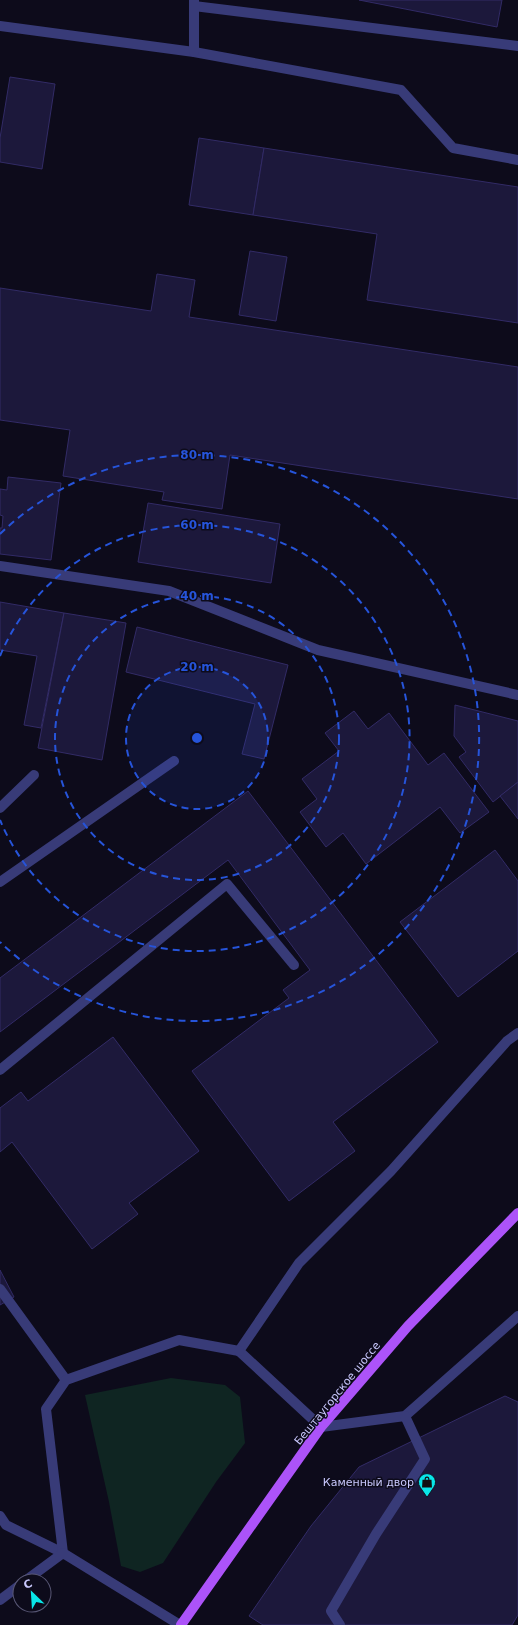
<svg xmlns="http://www.w3.org/2000/svg" width="518" height="1625" viewBox="0 0 518 1625" font-family="'DejaVu Sans',sans-serif">
	<style>
		.green { fill: #0f2522 }
		.building { fill: #1c183b; stroke: #322b66 }
		.lines { fill: none; stroke-linecap: round; stroke-linejoin: round }
		.minor { stroke: #383b78; stroke-width: 10 }
		.major { stroke: #ac53f9; stroke-width: 10 }
		.ring { fill: none; stroke: #2654da; stroke-width: 2; stroke-dasharray: 7 5 }
		.labels { text-anchor: middle; stroke-width: 3; stroke-linejoin: round; paint-order: stroke }
		.street-label { font-size: 11px; fill: #c9c8fd; stroke: #0d0b1b }
		.poi-label { font-size: 11px; fill: #c9c8fd; stroke: #0d0b1b; text-anchor: end }
		.centre { fill: #2654da; stroke: #0d0b1b; stroke-width: 2 }
		.ring-label { font-size: 12px; text-anchor: middle; font-weight: bold; fill: #2654da; stroke: #0d0b1b; stroke-width: 3; stroke-linejoin: round; paint-order: stroke }
	</style>
	<rect width="100%" height="100%" fill="#0d0b1b"/>
	<!-- green -->
	<polygon class="green" points="171,1378 225,1385 240,1397 245,1443 216,1482 163,1563 140,1572 121,1566 109,1502 85,1395"/>
	<!-- building -->
	<g class="building">
		<polygon points="359,0 502,0 497,27"/>
		<polygon points="10,77 55,84 42,169 0,162 0,138"/>
		<polygon points="199,138 264,148 253,215 189,205"/>
		<polygon points="264,148 518,187 518,323 367,300 377,234 253,215"/>
		<polygon points="250,251 287,257 276,321 239,315"/>
		<polygon points="157,274 195,280 189,317 518,367 518,499 230,455 222,509 162,500 164,492 63,476 70,430 0,420 0,288 151,311"/>
		<polygon points="8,477 61,483 51,560 0,554 0,528 2,528 3,516 0,515 0,489 7,490"/>
		<polygon points="148,503 280,524 271,583 138,562"/>
		<polygon points="0,602 64,613 41,728 24,725 37,656 0,650"/>
		<polygon points="64,613 126,623 102,760 38,748"/>
		<polygon points="137,627 288,665 264,759 242,754 255,704 126,672"/>
		<polygon points="455,705 518,721 518,782 493,802 459,757 466,752 454,736"/>
		<polygon points="354,711 368,729 389,713 428,765 444,753 489,812 460,833 440,807 366,864 343,833 326,847 300,812 317,799 302,779 339,751 325,733"/>
		<polygon points="518,782 518,819 500,796"/>
		<polygon points="248,791 438,1042 333,1122 355,1151 289,1201 192,1071 289,998 283,990 310,970 228,860 0,1032 0,978"/>
		<polygon points="495,850 518,881 518,951 458,997 400,922"/>
		<polygon points="113,1037 199,1151 129,1203 138,1214 92,1249 12,1142 0,1152 0,1108 21,1092 28,1101"/>
		<polygon points="0,1270 14,1297 0,1305"/>
		<polygon points="505,1396 518,1402 518,1615 512,1625 263,1625 249,1616 311,1526 359,1467"/>
	</g>
	<g class="lines">
		<!-- minor -->
		<g class="minor">
			<polyline points="194,6 518,46"/>
			<polyline points="0,26 194,52 401,90 453,148 518,160"/>
			<polyline points="194,52 194,0"/>
			<polyline points="0,566 169,591 318,650 518,695"/>
			<polyline points="0,808 34,775"/>
			<polyline points="0,882 174,761"/>
			<polyline points="518,1033 507,1041 391,1171 299,1263 239,1351 321,1427 405,1416 518,1316"/>
			<polyline points="0,1070 227,884 294,965"/>
			<polyline points="0,1289 66,1380"/>
			<polyline points="0,1516 6,1525 63,1553"/>
			<polyline points="63,1553 46,1409 66,1380 179,1340 239,1351"/>
			<polyline points="25,1581 63,1553 180,1625"/>
			<polyline points="0,1600 20,1585"/>
			<polyline points="340,1625 331,1611 376,1534 425,1459 405,1416"/>
		</g>
		<!-- major -->
		<polyline class="major" points="181,1625 321,1427 408,1326 518,1213"/>
	</g>
	<!-- distance rings -->
	<circle cx="197" cy="738" r="71" fill="#2654da" fill-opacity=".12"/>
	<g class="ring">
		<circle cx="197" cy="738" r="71"/>
		<circle cx="197" cy="738" r="142"/>
		<path d="M0 656A213 213 0 1 1 0 820"/>
		<path d="M0 534A283 283 0 1 1 0 942"/>
	</g>
	<!-- icons -->
	<defs>
		<g id="shop-pin" transform="scale(0.9)"><path d="M0 17L-7.5 6A9.5 9.5 0 1 1 7.5 6Z" fill="#09e6e8" stroke="#0d0b1b"/><path d="M-5-2.5h2.3a2.7 3.5 0 0 1 5.4 0H5L5.5 6h-11ZM-1.5-2.5h3a1.5 2.3 0 0 0-3 0Z" fill="#111"/></g>
	</defs>
	<g fill-rule="evenodd">
		<use href="#shop-pin" x="427" y="1482"/>
	</g>
	<g class="labels">
		<!-- street labels -->
		<g class="street-label">
			<text transform="translate(337 1393) rotate(-51)" y="4">Бештаугорское шоссе</text>
		</g>
		<!-- poi labels -->
		<g class="poi-label">
			<text x="414" y="1486">Каменный двор</text>
		</g>
	</g>
	<circle cx="197" cy="738" r="6" class="centre"/>
	<g class="ring-label">
		<text x="197" y="459">80 m</text>
		<text x="197" y="529">60 m</text>
		<text x="197" y="600">40 m</text>
		<text x="197" y="671">20 m</text>
	</g>
	<!-- north arrow -->
	<g transform="translate(32 1593) rotate(335)"><circle r="19" fill="#0d0b1b" stroke="#585775"/>
	<path d="M0-3L7 15L0 10L-7 15Z" fill="#09e6e8"/>
	<text y="-6" font-size="11" font-weight="bold" text-anchor="middle" fill="#c9c8fd">С</text>
	</g>
</svg>
